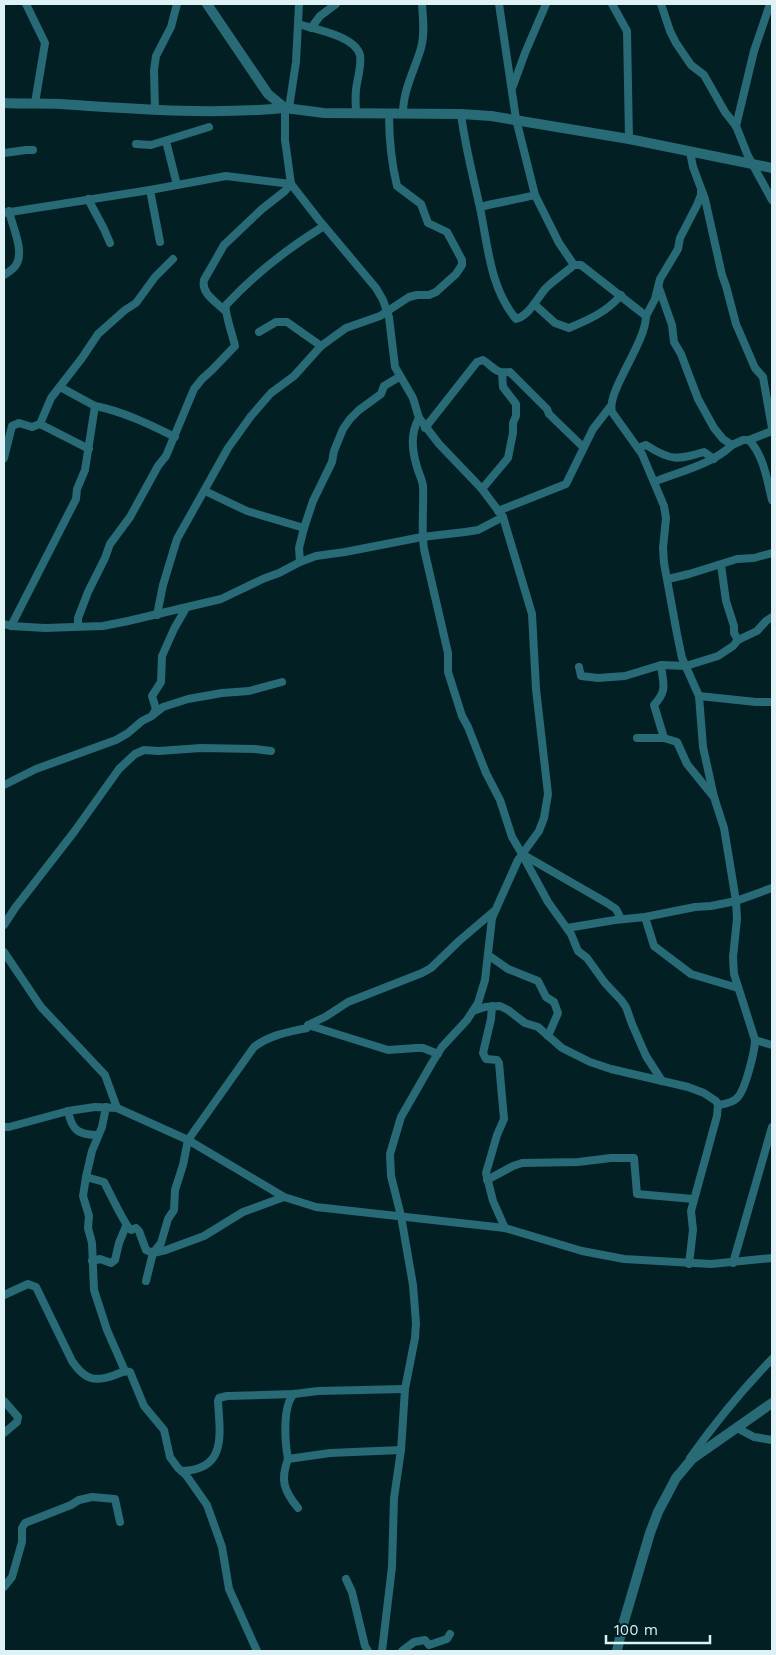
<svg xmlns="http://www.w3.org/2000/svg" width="776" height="1655" viewBox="0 0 776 1655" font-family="'Work Sans',sans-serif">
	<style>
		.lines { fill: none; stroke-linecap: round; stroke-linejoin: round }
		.minor { stroke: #286a75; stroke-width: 8 }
		.tertiary { stroke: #286a75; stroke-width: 10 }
	</style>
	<rect width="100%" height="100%" fill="#021f24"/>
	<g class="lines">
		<!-- minor -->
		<g class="minor">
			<polyline points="26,4 45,43 35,103"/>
			<path d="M499 4 516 119 535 195 559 243 574 265H581L646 316C646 343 606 392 612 412L642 454 664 506 666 518 663 548 664 563 677 634 682 658 699 696 703 747 714 797 724 828 736 901 737 919 733 957 734 974 755 1040C755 1051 745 1091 737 1098 733 1103 724 1104 718 1105"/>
			<polyline points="612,4 627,31 629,139"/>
			<polyline points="661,4 670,31 676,43 691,65 704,75 725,112 736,126 748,156 772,200"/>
			<path d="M298 24C315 29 355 36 360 55 362 66 357 79 356 90 355 98 356 106 356 114"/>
			<polyline points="311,28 320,16 336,4"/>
			<polyline points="513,86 525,53 546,4"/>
			<polyline points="285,108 285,140 291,184 319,220 376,288 383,300 389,317 395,367 413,398 419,418 439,444 482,489 503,517 532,614 536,689 548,794 544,818 539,831 518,860 492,918 485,980 478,1003 467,1020 442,1047 432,1063 401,1117 390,1154 391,1176 401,1216 413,1285 416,1323 415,1338 405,1389 401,1450 394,1498 392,1567 382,1651"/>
			<polyline points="289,108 296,62 299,4"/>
			<polyline points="155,110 154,70 156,56 171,27 177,4"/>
			<path d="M403 113C403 90 415 69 421 48 425 34 423 18 422 4"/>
			<path d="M461 114C465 146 473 176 480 208 488 246 490 288 516 319 530 315 537 298 546 288 554 280 565 273 574 265"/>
			<polyline points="736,126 754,51 770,4"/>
			<polyline points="166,141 177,185"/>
			<polyline points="136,144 151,145 209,127"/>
			<polyline points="690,152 693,167 705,199 722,275 726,286 736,324 755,368 763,377 772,428"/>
			<polyline points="4,153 26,150 33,150"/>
			<polyline points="150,190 160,242"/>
			<polyline points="88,199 104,229 110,243"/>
			<path d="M480 207C498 202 517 200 535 195"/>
			<polyline points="4,213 150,190 226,176 291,184"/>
			<path d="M4 275C8 272 13 270 16 265 25 251 12 226 9 211"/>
			<path d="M659 288 672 325 674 342 681 354 698 399 714 428 723 439 732 445 743 440H749C764 456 767 480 772 500"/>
			<path d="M534 304 555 323 569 328C588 320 607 312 621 295"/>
			<path d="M224 310C215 301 201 293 204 280L224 245 262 209 285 191 291 184"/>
			<polyline points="646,316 655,299 660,279 678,249 680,238 697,205 701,195 701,191"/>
			<polyline points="259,332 276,322 287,322 321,346"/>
			<path d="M95 406C122 411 151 425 175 437"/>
			<path d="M419 418C410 434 412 450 417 467 419 474 422 479 423 486 424 507 421 528 424 549L448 653V672L462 716 468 727 486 773 500 800 512 837 522 854 607 903 616 909 621 919"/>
			<polyline points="40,424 89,449"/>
			<path d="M425 428 477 362 483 360C494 367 495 374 510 372L547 409 549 414 583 447"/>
			<polyline points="749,440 772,431"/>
			<path d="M638 448 646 445C671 461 677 460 704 452L714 459"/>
			<polyline points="4,458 12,426 19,423 32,427 40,424 51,398 82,358 98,334 125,310 136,303 155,277 173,259"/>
			<path d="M654 482C681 471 711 465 732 445"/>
			<polyline points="482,489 508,458 513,433 513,423 516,416 516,404 503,387 502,373"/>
			<polyline points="205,491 247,511 304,528"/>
			<polyline points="498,511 566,484 593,429 610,407"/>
			<polyline points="300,562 299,548 304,528 313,501 332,462 334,451 343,429 350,419 359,410 381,394 384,386 399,377"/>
			<polyline points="721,565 726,601 734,626 734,633 738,640"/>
			<polyline points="668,579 689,574 737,559 754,558 772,553"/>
			<path d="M157 615 163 585 177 539 228 448 251 416 271 393 294 376 321 346 346 328 380 316 409 297 417 295H429L436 292 456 274 462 265V260L447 232 428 223 421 204 397 186C391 161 389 139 389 113"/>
			<polyline points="4,624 11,626 45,628 103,626 128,621 221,599 265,578 279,573 300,562 316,556 345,552 422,537 465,532 478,530 503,517"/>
			<polyline points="11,626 76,499 77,489 85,470 95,406 60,387"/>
			<path d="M78 626V618L88 592 105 558 110 544 130 517 158 466 166 456 194 389 202 379 212 370 235 346C233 336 224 312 226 305 255 274 288 248 324 226"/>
			<path d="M661 665C663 684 668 690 654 705L664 738"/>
			<polyline points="579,667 581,676 598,678 625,676 661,665 686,666 718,656 733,646 738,640 757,631 766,621 772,617"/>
			<polyline points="699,696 756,702 772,702"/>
			<polyline points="154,714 163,707 188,699 222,693 249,691 282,682"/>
			<polyline points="637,738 664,738 677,742 687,764 713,796"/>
			<polyline points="4,785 36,769 116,740 128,733 142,721 152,716 156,709 152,696 161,682 162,656 174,629 186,608"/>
			<polyline points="523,856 548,902 571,934 578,951 587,958 605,983 621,1000 626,1007 632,1024 646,1056 662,1081"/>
			<polyline points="645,917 654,946 691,974 738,988"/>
			<polyline points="4,925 15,908 74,832 119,769 135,754 144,750 159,751 201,748 255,749 271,751"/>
			<polyline points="567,928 615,920 645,917 695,907 711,906 736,901 772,888"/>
			<polyline points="4,952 41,1007 105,1075 117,1108"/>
			<polyline points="488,955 508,969 538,981 546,997 554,1002 558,1013 548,1036"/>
			<polyline points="492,1006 491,1019 483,1053 486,1059 497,1060 499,1063 504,1119 497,1135 486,1173 493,1201 505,1228"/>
			<polyline points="473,1011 485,1007 500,1006 508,1010 525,1023 538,1027 562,1048 590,1062 611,1069 688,1087 704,1093 716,1101 718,1105 717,1116 691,1211 693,1230 689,1264"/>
			<polyline points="308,1025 388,1050 416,1048 423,1048 438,1054"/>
			<polyline points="755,1040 772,1045"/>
			<polyline points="106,1107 102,1127 92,1151 86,1177 83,1196 89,1216 88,1228 92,1243 94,1290 107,1330 125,1371"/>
			<path d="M68 1111C72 1131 79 1135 98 1135"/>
			<polyline points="4,1127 9,1127 68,1111 95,1107 117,1108 188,1140 284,1197 316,1207 505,1228 582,1251 624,1259 711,1264 772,1258"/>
			<path d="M86 1177 104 1182C109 1191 125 1226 131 1230L136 1228 139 1231 146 1250 153 1253 166 1250 204 1236 243 1212 284 1197"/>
			<polyline points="487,1180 513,1166 522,1163 578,1162 611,1158 634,1158 637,1194 693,1199"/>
			<polyline points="92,1261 100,1259 111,1263 115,1260 119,1243 126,1226"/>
			<polyline points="733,1263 772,1127"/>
			<path d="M146 1281 153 1253 161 1243 168 1219 174 1210 175 1190 183 1165 188 1140 254 1047C270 1035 288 1032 307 1028L308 1025 325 1017 348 1002 422 973 431 968 459 941 493 912"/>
			<path d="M4 1295 28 1284 36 1287 72 1361C84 1379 94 1383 115 1375 120 1373 124 1370 130 1372L144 1406 164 1430 170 1457 178 1468 186 1475 207 1505 222 1547 229 1589 257 1651"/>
			<polyline points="4,1401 18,1417 17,1422 4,1433"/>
			<polyline points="737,1428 754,1437 772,1440"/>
			<path d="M690 1458C715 1423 742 1390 772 1359"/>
			<path d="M288 1459C285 1443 282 1406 294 1394"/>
			<path d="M182 1471C227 1470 220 1434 218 1401L219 1398 227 1396 294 1394 318 1391 405 1389"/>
			<path d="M298 1508C284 1491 280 1480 288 1459L330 1453 401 1450"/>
			<polyline points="346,1579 352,1592 365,1646 368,1651"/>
			<polyline points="4,1587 12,1577 22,1542 22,1528 25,1523 71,1505 79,1500 92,1497 115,1499 120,1522"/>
			<polyline points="402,1651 414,1642 425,1640 429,1645 447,1639 450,1634"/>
		</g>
		<!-- tertiary -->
		<g class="tertiary">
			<polyline points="207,4 268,94 285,108 324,113 461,114 491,116 629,139 772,168"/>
			<path d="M4 103C23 104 42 103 61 104 135 109 210 115 285 108"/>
			<polyline points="617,1651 622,1628 650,1533 658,1512 676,1478 692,1459 772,1403"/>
		</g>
	</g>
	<!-- border -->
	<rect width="776" height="1655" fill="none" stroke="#def2f6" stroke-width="10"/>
	<!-- scale -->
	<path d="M606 1635v8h104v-8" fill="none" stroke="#def2f6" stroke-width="2.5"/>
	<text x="614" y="1635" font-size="15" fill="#def2f6" stroke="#021f24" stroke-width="4" paint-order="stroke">100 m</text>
</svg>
